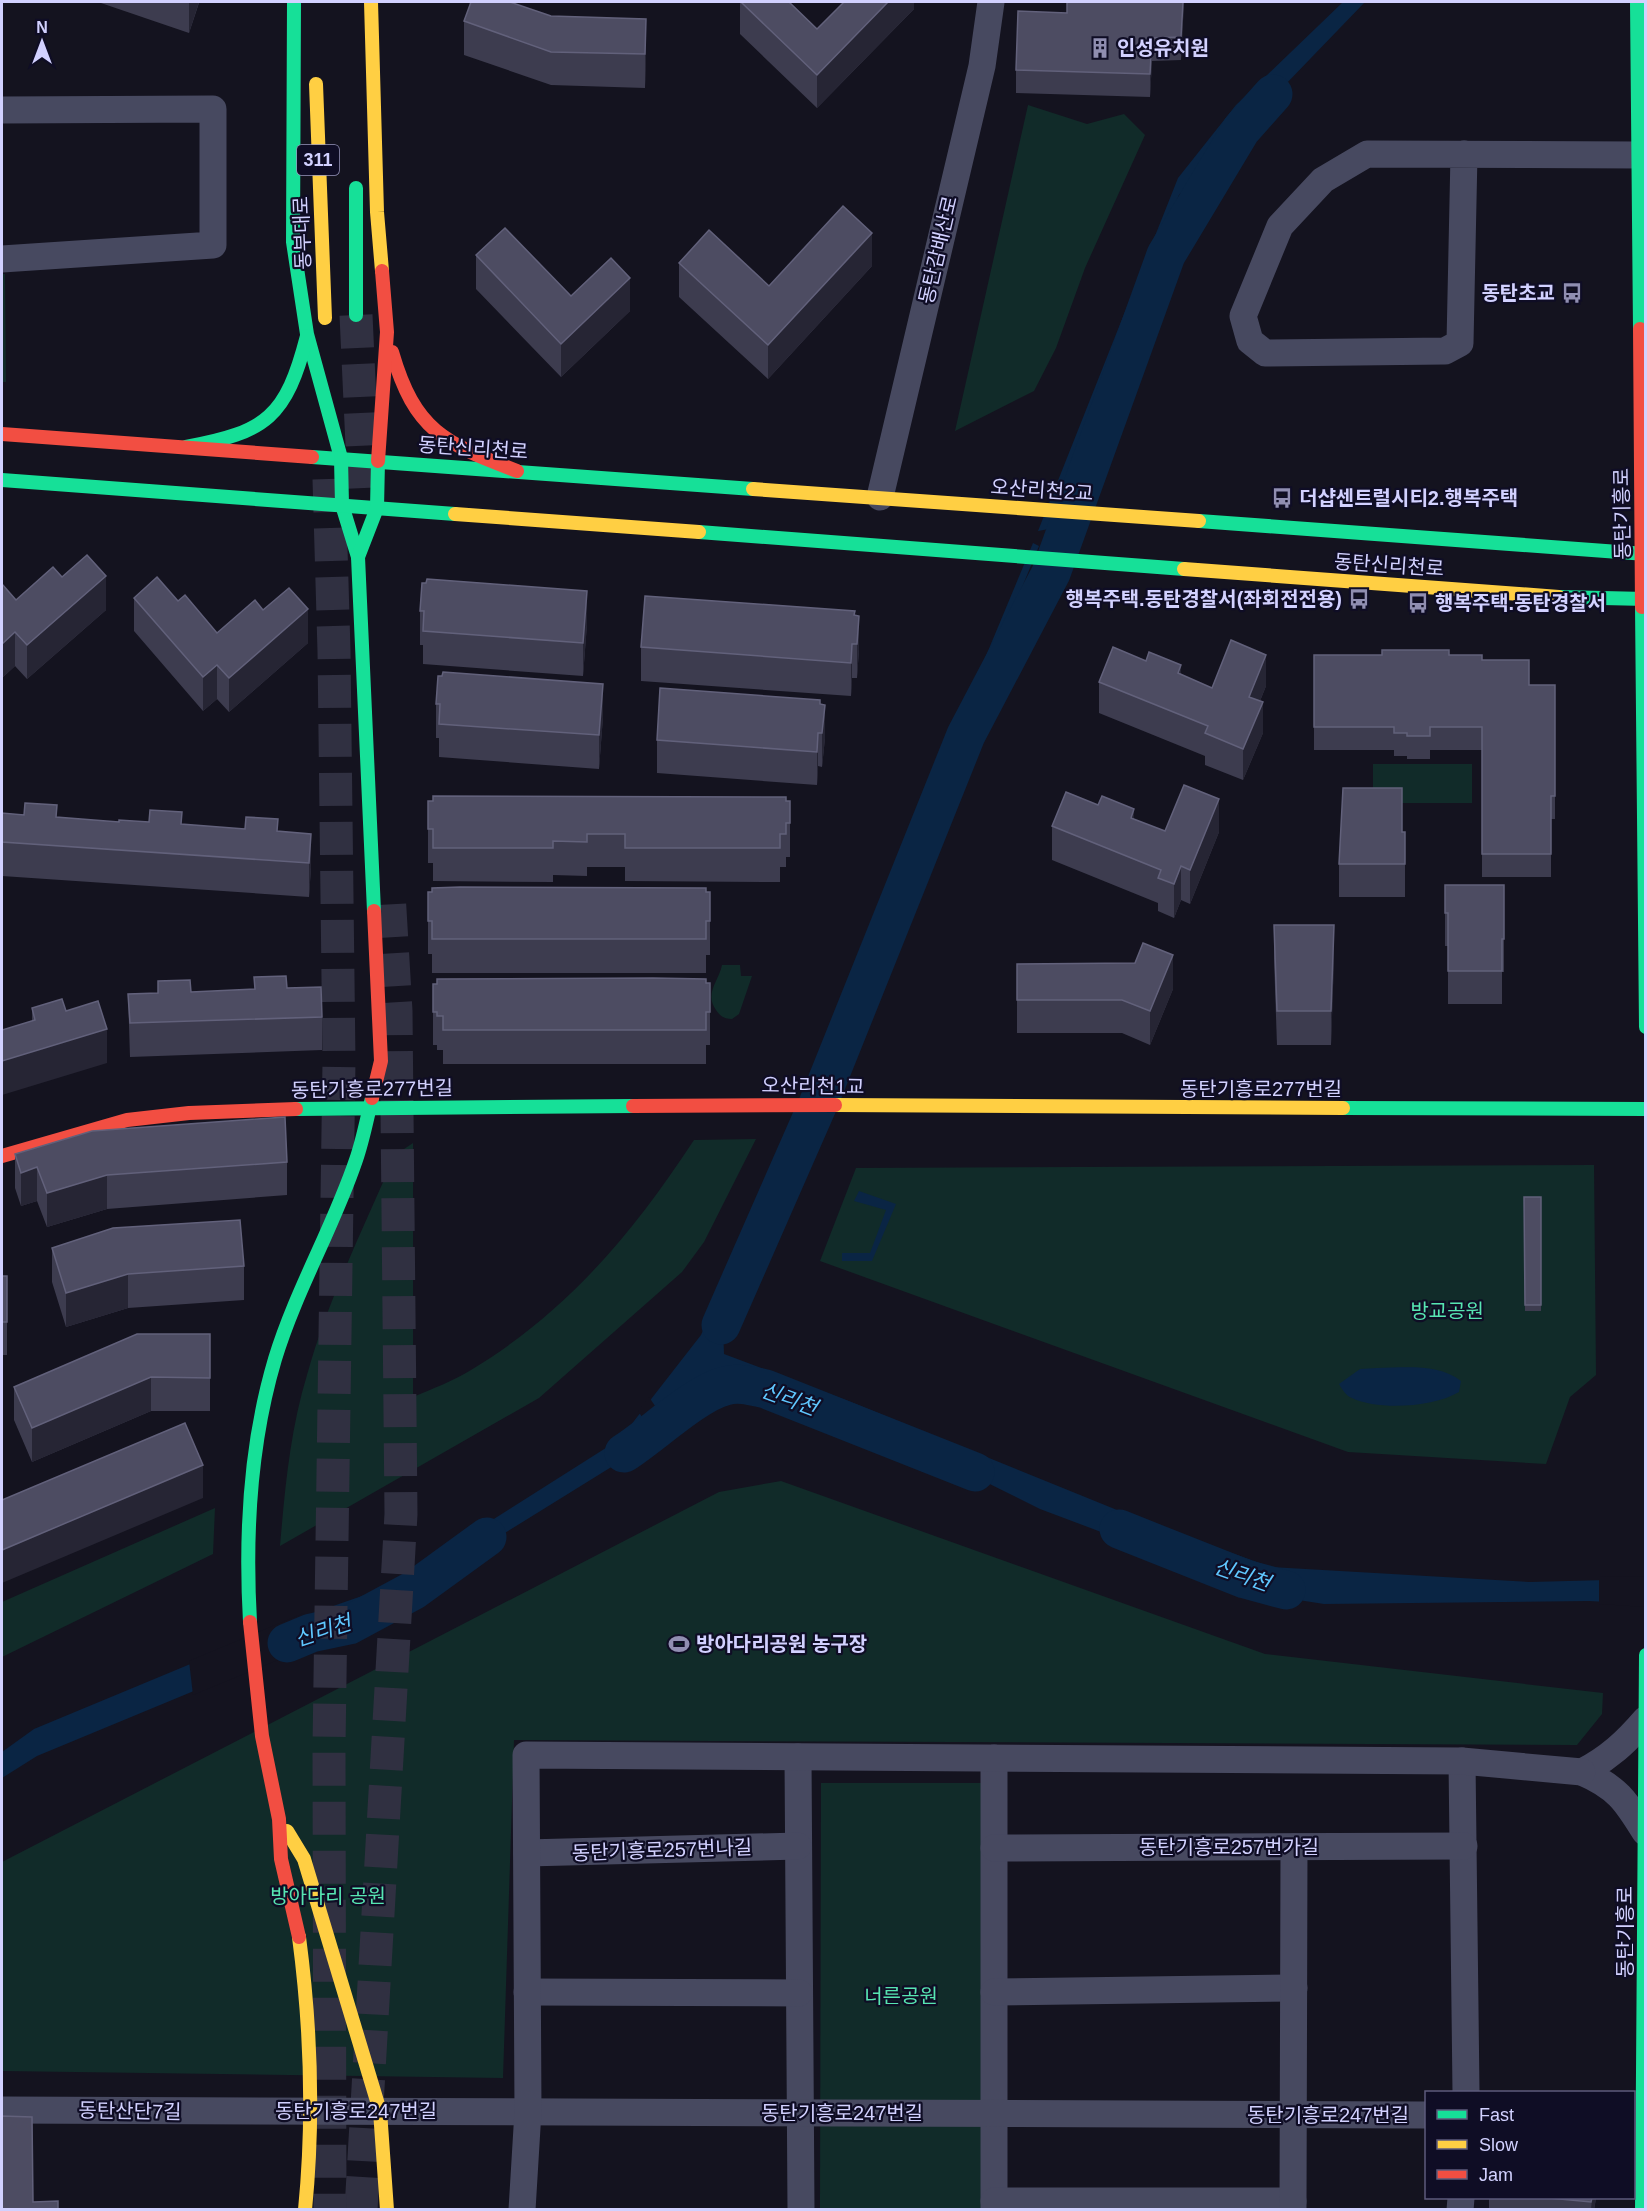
<svg xmlns="http://www.w3.org/2000/svg" width="1647" height="2211" viewBox="0 0 1647 2211" font-family="Helvetica,'Noto Sans KR',sans-serif">
	<style>
		.green { fill: #112b29 }
		.water { fill: #0a2544 }
		.pier { fill: #14131f }
		.lines { fill: none; stroke-linecap: round; stroke-linejoin: round }
		.river { stroke: #0a2544; stroke-width: 39 }
		.secondary-tunnel { stroke: #303041; stroke-width: 33; stroke-dasharray: 33 16; stroke-linecap: butt }
		.highway-tunnel { stroke: #303041; stroke-width: 33; stroke-dasharray: 33 16; stroke-linecap: butt }
		.street { stroke: #474960; stroke-width: 27 }
		.fast { stroke: #16e098; stroke-width: 14 }
		.slow { stroke: #ffcf43; stroke-width: 14 }
		.jam { stroke: #f24e42; stroke-width: 14 }
		.wall { fill: #3d3c4f }
		.shaded-wall { fill: #262534 }
		.building { fill: #4d4c62; stroke: #62617b; stroke-width: 1.5 }
		.labels { text-anchor: middle; stroke-width: 4.5; stroke-linejoin: round; paint-order: stroke }
		.shield { fill: #0f0d25; stroke: #9896be; stroke-width: 1.5 }
		.shield-label { font-size: 18px; font-weight: bold; fill: #d2d1ff }
		.poi-label { font-size: 20px; font-weight: bold; fill: #d2d1ff; stroke: #0f0d25; text-anchor: start }
		.street-label { font-size: 20px; fill: #d2d1ff; stroke: #0f0d25 }
		.park-label { font-size: 20px; fill: #57e5b2; stroke: #0f0d25 }
		.water-label { font-size: 21px; font-style: italic; fill: #5fc7ff; stroke: #0f0d25 }
	</style>
	<rect width="100%" height="100%" fill="#14131f"/>
	<!-- green -->
	<g class="green">
		<polygon points="1028,105 1087,124 1124,114 1145,135 1085,268 1056,348 1034,391 955,431"/>
		<polygon points="2,274 5,274 6,382 2,382"/>
		<rect x="1373" y="764" width="99" height="39"/>
		<path d="M722 965H740L741 976H752L739 1014 732 1019C724 1019 720 1016 716 1010 704 993 719 981 722 965Z"/>
		<path d="M756 1139 704 1242 682 1272 539 1398 280 1546C285 1488 290 1431 307 1375 328 1299 364 1227 395 1155L413 1143V1397C432 1389 453 1381 471 1370 567 1312 633 1233 694 1140Z"/>
		<polygon points="1594,1165 1596,1375 1570,1397 1546,1464 1348,1452 820,1261 856,1168"/>
		<polygon points="781,1481 1265,1654 1603,1693 1602,1714 1577,1745 514,1740 503,2078 2,2071 2,1862 719,1492"/>
		<polygon points="215,1508 213,1554 2,1657 2,1602"/>
		<polygon points="821,1783 983,1783 982,2209 820,2210"/>
	</g>
	<!-- water -->
	<g class="water">
		<polygon points="1343,2 1365,2 1179,195 1049,529 1038,531 1178,178 1236,105"/>
		<polygon points="1033,543 1039,546 813,1096 803,1095"/>
		<polygon points="796,1118 801,1119 723,1326 724,1354 851,1402 1159,1527 1271,1567 1530,1582 1645,1579 1645,1604 1589,1601 1324,1604 1255,1593 1239,1576 1169,1549 1149,1550 1040,1509 927,1453 877,1433 846,1415 835,1402 717,1370 642,1448 500,1536 307,1644 37,1756 2,1778 2,1752 34,1729 313,1613 385,1588 620,1439 701,1335"/>
		<polygon points="859,1191 896,1204 872,1261 842,1261 842,1253 870,1253 886,1210 854,1201"/>
		<path d="M1377 1368C1404 1368 1438 1363 1461 1381L1459 1392C1434 1407 1379 1411 1352 1398 1346 1396 1342 1389 1339 1384L1360 1369Z"/>
	</g>
	<!-- pier -->
	<g class="pier">
		<polygon points="810,1069 827,1069 816,1097 800,1094"/>
		<polygon points="793,1117 804,1120 798,1136 785,1136"/>
		<polygon points="649,1397 668,1425 656,1438 638,1411"/>
		<polygon points="1646,1576 1646,1607 1599,1604 1599,1577"/>
		<polygon points="304,1613 307,1648 193,1695 189,1661"/>
	</g>
	<g class="lines">
		<!-- river -->
		<g class="river">
			<polyline points="721,1325 818,1104 966,735 1051,573 1166,255 1241,130 1273,94"/>
			<path d="M624 1453C651 1436 696 1393 725 1386 739 1382 752 1386 766 1389L975 1472"/>
			<polyline points="1119,1529 1245,1579 1286,1590"/>
			<polyline points="287,1643 311,1633 349,1625 414,1590 487,1537"/>
		</g>
		<!-- secondary-tunnel -->
		<g class="secondary-tunnel">
			<polyline points="356,315 364,488"/>
			<polyline points="361,2210 401,1514 396,1011 389,893"/>
		</g>
		<!-- highway-tunnel -->
		<polyline class="highway-tunnel" points="329,479 334,651 339,1061 329,1747 330,2210"/>
		<!-- street -->
		<g class="street">
			<polyline points="2,110 213,109 213,245 2,259"/>
			<polyline points="1464,154 1460,343 1445,351 1265,353 1250,341 1243,316 1280,226 1323,180 1367,154 1639,155"/>
			<polyline points="880,497 982,66 991,2"/>
			<polyline points="798,1757 801,2210"/>
			<polyline points="994,1758 994,2210"/>
			<polyline points="1462,1761 1466,2092"/>
			<path d="M1645 1832C1626 1801 1617 1787 1582 1772 1609 1758 1626 1742 1645 1720"/>
			<polyline points="994,1848 1464,1846"/>
			<polyline points="527,1853 798,1846"/>
			<polyline points="527,1992 799,1993"/>
			<polyline points="994,1992 1294,1988"/>
			<polyline points="2,2110 1426,2115"/>
			<polyline points="994,2201 1293,2201"/>
			<polyline points="522,2210 528,2111 526,1755 1462,1761 1582,1772"/>
			<polyline points="1293,2210 1294,1847"/>
			<polyline points="1460,2210 1461,2198"/>
		</g>
		<!-- fast -->
		<g class="fast">
			<polyline points="294,2 293,242 307,334 341,458"/>
			<polyline points="1637,2 1640,329"/>
			<polyline points="356,188 356,315"/>
			<path d="M186 447C267 432 286 417 307 336"/>
			<polyline points="312,457 753,489"/>
			<polyline points="341,458 342,505 358,557 374,911"/>
			<polyline points="2,480 455,514"/>
			<polyline points="1199,521 1646,554"/>
			<polyline points="699,532 1184,569"/>
			<polyline points="358,557 377,508 378,461"/>
			<polyline points="1559,597 1646,599"/>
			<polyline points="1642,607 1646,1027"/>
			<polyline points="1343,1108 1646,1109"/>
			<polyline points="296,1109 633,1106"/>
			<path d="M250 1622C245 1535 250 1443 275 1359 296 1290 333 1228 356 1160 363 1140 367 1118 372 1098"/>
			<polyline points="1642,2210 1646,1655"/>
		</g>
		<!-- slow -->
		<g class="slow">
			<polyline points="371,2 377,212 382,271"/>
			<polyline points="316,84 325,318"/>
			<polyline points="753,489 1199,521"/>
			<polyline points="455,514 699,532"/>
			<polyline points="1184,569 1559,597"/>
			<polyline points="835,1105 1343,1108"/>
			<polyline points="287,1831 304,1859 380,2111 387,2210"/>
			<path d="M299 1937C311 2028 314 2119 305 2210"/>
		</g>
		<!-- jam -->
		<g class="jam">
			<polyline points="1640,329 1642,607"/>
			<path d="M392 352C415 431 444 443 517 471"/>
			<polyline points="2,434 312,457"/>
			<polyline points="378,461 387,332 382,271"/>
			<polyline points="372,1098 381,1061 374,911"/>
			<polyline points="633,1106 835,1105"/>
			<polyline points="2,1156 127,1120 189,1113 296,1109"/>
			<polyline points="250,1622 262,1736 279,1819 281,1859 299,1937"/>
		</g>
	</g>
	<!-- wall -->
	<g class="wall">
		<polygon points="98,2 199,2 199,3 189,33"/>
		<polygon points="740,2 789,2 817,29 914,2 914,9 817,108 740,34"/>
		<polygon points="1184,2 1181,60 1152,61 1150,97 1016,93 1016,70 1067,13"/>
		<polygon points="464,21 646,52 645,88 551,85 464,55"/>
		<polygon points="476,255 571,296 630,311 561,377 476,289"/>
		<polygon points="679,263 769,286 872,266 768,379 679,297"/>
		<polygon points="62,577 106,610 27,679 15,666 2,678 2,584 16,600"/>
		<polygon points="134,598 178,601 217,633 263,610 308,643 229,712 217,699 203,711 134,631"/>
		<polygon points="420,611 587,624 583,676 423,664 423,645 420,645"/>
		<polygon points="855,615 859,649 857,678 852,678 851,696 641,681 641,647"/>
		<polygon points="1314,655 1449,655 1482,660 1529,685 1555,685 1555,819 1551,819 1551,877 1482,877 1482,750 1430,750 1430,759 1407,759 1407,756 1394,756 1394,750 1314,750"/>
		<polygon points="1181,675 1212,688 1266,686 1260,701 1263,733 1243,780 1205,765 1205,756 1099,713 1099,682"/>
		<polygon points="436,704 603,717 599,769 439,757 439,738 436,738"/>
		<polygon points="820,704 825,738 822,767 818,766 817,785 657,773 657,740"/>
		<polygon points="428,801 790,801 790,857 786,857 786,867 780,867 780,882 625,881 625,867 587,867 587,876 553,875 553,882 433,881 433,863 428,863"/>
		<polygon points="2,813 119,822 182,825 311,834 311,867 309,897 2,876"/>
		<polygon points="1134,819 1165,831 1219,832 1190,904 1181,900 1174,918 1158,911 1158,903 1052,860 1052,826"/>
		<polygon points="1402,832 1405,832 1405,897 1339,897 1339,864"/>
		<polygon points="1445,885 1504,885 1504,972 1502,972 1502,1004 1448,1004 1448,946 1445,946"/>
		<polygon points="428,892 710,892 710,955 706,955 706,973 432,973 432,954 428,954"/>
		<polygon points="1274,925 1334,959 1331,1045 1277,1045 1274,959"/>
		<polygon points="1017,964 1173,989 1150,1045 1122,1033 1017,1033"/>
		<polygon points="158,981 191,992 287,988 322,1017 322,1050 130,1057 128,994 158,993"/>
		<polygon points="710,983 710,1045 706,1045 706,1064 443,1064 443,1050 437,1050 437,1045 433,1045 433,984"/>
		<polygon points="32,1008 66,1011 107,1063 32,1021"/>
		<polygon points="15,1154 287,1162 287,1195 107,1209 47,1227 37,1201 21,1206 15,1188"/>
		<polygon points="1524,1197 1541,1197 1541,1311 1525,1311"/>
		<polygon points="52,1248 244,1266 244,1300 128,1308 66,1327 52,1282"/>
		<rect x="2" y="1276" width="5" height="79"/>
		<polygon points="210,1334 210,1411 151,1411 32,1462 14,1420 14,1387"/>
		<polygon points="1489,2198 1596,2198 1594,2210 1489,2210"/>
	</g>
	<!-- shaded-wall -->
	<g class="shaded-wall">
		<polygon points="189,2 199,2 189,33"/>
		<polygon points="888,2 914,2 914,9 817,108 817,75"/>
		<polygon points="1183,2 1184,2 1181,60 1181,37"/>
		<polygon points="646,19 646,52 645,88 645,54"/>
		<polygon points="1152,38 1152,61 1150,97 1150,74"/>
		<polygon points="872,233 872,266 768,379 768,345"/>
		<polygon points="630,278 630,311 561,377 561,344"/>
		<polygon points="106,576 106,610 27,679 27,645"/>
		<polygon points="587,591 587,624 583,676 583,643"/>
		<polygon points="308,609 308,643 229,712 229,678"/>
		<polygon points="859,616 859,649 857,678 857,644"/>
		<polygon points="15,632 15,666 2,678 2,644"/>
		<polygon points="852,644 852,678 851,696 851,663"/>
		<polygon points="1266,655 1266,686 1249,728 1249,697"/>
		<polygon points="217,665 217,699 203,711 203,677"/>
		<polygon points="1181,665 1181,696 1178,673"/>
		<polygon points="603,684 603,717 599,769 599,735"/>
		<polygon points="1263,702 1263,733 1243,780 1243,749"/>
		<polygon points="825,705 825,738 822,767 822,733"/>
		<polygon points="818,733 818,766 817,785 817,752"/>
		<polygon points="1219,799 1219,832 1190,904 1190,870"/>
		<polygon points="1134,809 1134,842 1131,818"/>
		<polygon points="311,834 311,867 309,897 309,863"/>
		<polygon points="1181,866 1181,900 1174,918 1174,884"/>
		<polygon points="1334,925 1334,959 1331,1045 1331,1011"/>
		<polygon points="1173,955 1173,989 1150,1045 1150,1011"/>
		<polygon points="107,1029 107,1063 2,1095 2,1061"/>
		<polygon points="37,1167 37,1201 21,1206 21,1173"/>
		<polygon points="107,1175 107,1209 47,1227 47,1193"/>
		<polygon points="128,1274 128,1308 66,1327 66,1293"/>
		<polygon points="151,1377 151,1411 32,1462 32,1428"/>
		<polygon points="203,1465 203,1498 2,1583 2,1550"/>
		<polygon points="1592,2198 1596,2198 1594,2210 1591,2210"/>
	</g>
	<!-- building -->
	<g class="building">
		<polygon points="471,2 510,2 551,16 646,19 645,54 551,52 464,21"/>
		<polygon points="741,2 789,2 817,29 844,2 888,2 817,75"/>
		<polygon points="1067,2 1183,2 1181,37 1152,38 1150,74 1016,70 1018,11 1067,13"/>
		<polygon points="843,206 872,233 768,345 679,263 709,230 769,286"/>
		<polygon points="505,228 571,296 611,258 630,278 561,344 476,255"/>
		<polygon points="87,555 106,576 27,645 15,632 2,644 2,584 16,600 53,567 62,577"/>
		<polygon points="157,577 178,601 185,595 217,633 255,600 263,610 289,588 308,609 229,678 217,665 203,677 134,598"/>
		<polygon points="427,579 587,591 583,643 423,631 424,611 420,611 422,583 426,583"/>
		<polygon points="645,596 855,611 854,615 859,616 857,644 852,644 851,663 641,647"/>
		<polygon points="1231,640 1266,655 1249,697 1263,702 1243,749 1205,733 1208,726 1099,682 1113,647 1146,661 1149,652 1181,665 1178,673 1212,688"/>
		<polygon points="1382,650 1449,650 1449,655 1482,655 1482,660 1529,660 1529,685 1555,685 1555,796 1551,796 1551,854 1482,854 1482,727 1430,727 1430,736 1407,736 1407,733 1394,733 1394,727 1314,727 1314,655 1382,655"/>
		<polygon points="443,672 603,684 599,735 439,724 440,704 436,704 438,676 442,676"/>
		<polygon points="660,688 820,700 820,704 825,705 822,733 818,733 817,752 657,740"/>
		<polygon points="1184,785 1219,799 1190,870 1181,866 1174,884 1158,878 1161,870 1052,826 1066,792 1098,805 1102,796 1134,809 1131,818 1165,831"/>
		<polygon points="1343,788 1402,788 1402,832 1405,832 1405,864 1339,864"/>
		<polygon points="433,796 786,797 786,801 790,801 790,823 786,823 786,834 780,834 780,848 625,848 625,834 587,834 587,842 553,841 553,848 433,848 433,829 428,829 428,801 433,801"/>
		<polygon points="25,803 57,805 56,817 119,822 119,820 149,822 150,810 182,812 181,824 245,829 246,817 278,819 277,831 311,834 309,863 2,842 2,813 24,815"/>
		<polygon points="1445,885 1504,885 1504,939 1502,939 1502,971 1448,971 1448,913 1445,913"/>
		<polygon points="460,887 706,888 706,892 710,892 710,921 706,921 706,939 432,939 432,921 428,921 428,892 432,892 432,888"/>
		<polygon points="1274,925 1334,925 1331,1011 1277,1011"/>
		<polygon points="1143,943 1173,955 1150,1011 1122,1000 1017,1000 1017,964 1135,963"/>
		<polygon points="286,976 287,988 321,987 322,1017 130,1023 128,994 158,993 158,981 190,980 191,992 255,989 254,977"/>
		<polygon points="653,978 706,979 706,983 710,983 710,1012 706,1012 706,1030 443,1030 443,1016 437,1016 437,1012 433,1012 433,984 437,984 437,979"/>
		<polygon points="62,999 66,1011 98,1001 107,1029 2,1061 2,1030 35,1020 32,1008"/>
		<polygon points="285,1117 287,1162 107,1175 47,1193 37,1167 21,1173 15,1154 92,1131"/>
		<polygon points="1524,1197 1541,1197 1541,1305 1525,1305"/>
		<polygon points="240,1220 244,1266 128,1274 66,1293 52,1248 113,1228"/>
		<rect x="2" y="1276" width="5" height="46"/>
		<polygon points="137,1334 210,1334 210,1378 151,1377 32,1428 14,1387"/>
		<polygon points="185,1423 203,1465 2,1550 2,1500"/>
		<polygon points="2,2116 32,2117 33,2202 58,2201 58,2210 2,2210"/>
		<polygon points="1549,2198 1592,2198 1591,2202"/>
	</g>
	<!-- icons -->
	<defs>
		<g id="building-bare" transform="scale(1.62)"><path d="M-4-6H4V6H1V3H-1V6H-4ZM-2.5-4.3h1.7v1.8h-1.7ZM.8-4.3h1.7v1.8H.8ZM-2.5-1h1.7V.8h-1.7ZM.8-1h1.7V.8H.8Z" fill="#908eb1" stroke="#0f0d25" stroke-width="2.5" paint-order="stroke"/></g>
		<g id="bus-bare" transform="scale(1.62)"><path d="M-5-6H5V4H4V6H2V4H-2V6H-4V4H-5ZM-3.5-4V0h7V-4ZM-3.5 1.2v1.5H-2V1.2ZM2 1.2v1.5H3.5V1.2Z" fill="#908eb1" stroke="#0f0d25" stroke-width="2.5" paint-order="stroke"/></g>
		<g id="stadium-bare" transform="scale(1.62)"><path d="M0-5a6.5 5 0 1 0 0 10a6.5 5 0 1 0 0-10ZM-3.5-1.8h7v3.6h-7Z" fill="#908eb1" stroke="#0f0d25" stroke-width="2.5" paint-order="stroke"/></g>
	</defs>
	<g fill-rule="evenodd">
		<use href="#building-bare" x="1100" y="48"/>
		<use href="#bus-bare" x="1572" y="293"/>
		<use href="#bus-bare" x="1282" y="498"/>
		<use href="#bus-bare" x="1359" y="599"/>
		<use href="#bus-bare" x="1418" y="603"/>
		<use href="#stadium-bare" x="679" y="1644"/>
	</g>
	<g class="labels">
		<!-- shield labels -->
		<rect class="shield" x="297" y="145" width="42" height="30" rx="4.5"/>
		<g class="shield-label">
			<text x="318" y="166">311</text>
		</g>
		<!-- poi labels -->
		<g class="poi-label">
			<text x="1117" y="55">인성유치원</text>
			<text x="1555" y="300" text-anchor="end">동탄초교</text>
			<text x="1299" y="505">더샵센트럴시티2.행복주택</text>
			<text x="1342" y="606" text-anchor="end">행복주택.동탄경찰서(좌회전전용)</text>
			<text x="1435" y="610">행복주택.동탄경찰서</text>
			<text x="696" y="1651">방아다리공원 농구장</text>
		</g>
		<!-- street labels -->
		<g class="street-label">
			<text transform="translate(302 233) rotate(-92)" y="7">동부대로</text>
			<text transform="translate(938 250) rotate(-77)" y="7">동탄감배산로</text>
			<text transform="translate(473 448) rotate(4)" y="7">동탄신리천로</text>
			<text transform="translate(1042 490) rotate(4)" y="7">오산리천2교</text>
			<text transform="translate(1622 514) rotate(-91)" y="7">동탄기흥로</text>
			<text transform="translate(1389 565) rotate(4)" y="7">동탄신리천로</text>
			<text transform="translate(813 1086) rotate(1)" y="7">오산리천1교</text>
			<text transform="translate(372 1089) rotate(-1)" y="7">동탄기흥로277번길</text>
			<text x="1261" y="1096">동탄기흥로277번길</text>
			<text x="1229" y="1854">동탄기흥로257번가길</text>
			<text transform="translate(662 1850) rotate(-2)" y="7">동탄기흥로257번나길</text>
			<text transform="translate(1625 1932) rotate(-90)" y="7">동탄기흥로</text>
			<text transform="translate(130 2111) rotate(1)" y="7">동탄산단7길</text>
			<text x="356" y="2118">동탄기흥로247번길</text>
			<text x="842" y="2120">동탄기흥로247번길</text>
			<text x="1328" y="2122">동탄기흥로247번길</text>
		</g>
		<!-- park labels -->
		<g class="park-label">
			<text x="1447" y="1318">방교공원</text>
			<text x="328" y="1903">방아다리 공원</text>
			<text x="901" y="2003">너른공원</text>
		</g>
		<!-- water labels -->
		<g class="water-label">
			<text transform="translate(789 1399) rotate(20)" y="7">신리천</text>
			<text transform="translate(1242 1575) rotate(19)" y="7">신리천</text>
			<text transform="translate(323 1631) rotate(-18)" y="7">신리천</text>
		</g>
	</g>
	<!-- border -->
	<rect width="1647" height="2211" fill="none" stroke="#d2d1ff" stroke-width="6"/>
	<!-- legend -->
	<rect x="1425" y="2091" width="210" height="108" fill="#0f0d25" stroke="#5d5b7c" stroke-width="1.5"/>
	<rect x="1437" y="2110" width="30" height="9" fill="#16e098" stroke="#5d5b7c" stroke-width="1.5"/>
	<text x="1479" y="2121" font-size="18" fill="#d2d1ff">Fast</text>
	<rect x="1437" y="2140" width="30" height="9" fill="#ffcf43" stroke="#5d5b7c" stroke-width="1.5"/>
	<text x="1479" y="2151" font-size="18" fill="#d2d1ff">Slow</text>
	<rect x="1437" y="2170" width="30" height="9" fill="#f24e42" stroke="#5d5b7c" stroke-width="1.5"/>
	<text x="1479" y="2181" font-size="18" fill="#d2d1ff">Jam</text>
	<!-- north arrow -->
	<g transform="translate(42 42)" stroke="#0f0d25" stroke-width="4.5" paint-order="stroke">
	<path d="M0-4.5L10 22L0 15L-10 22Z" fill="#d2d1ff"/>
	<text y="-9" font-size="16" font-weight="bold" text-anchor="middle" fill="#d2d1ff">N</text>
	</g>
</svg>
